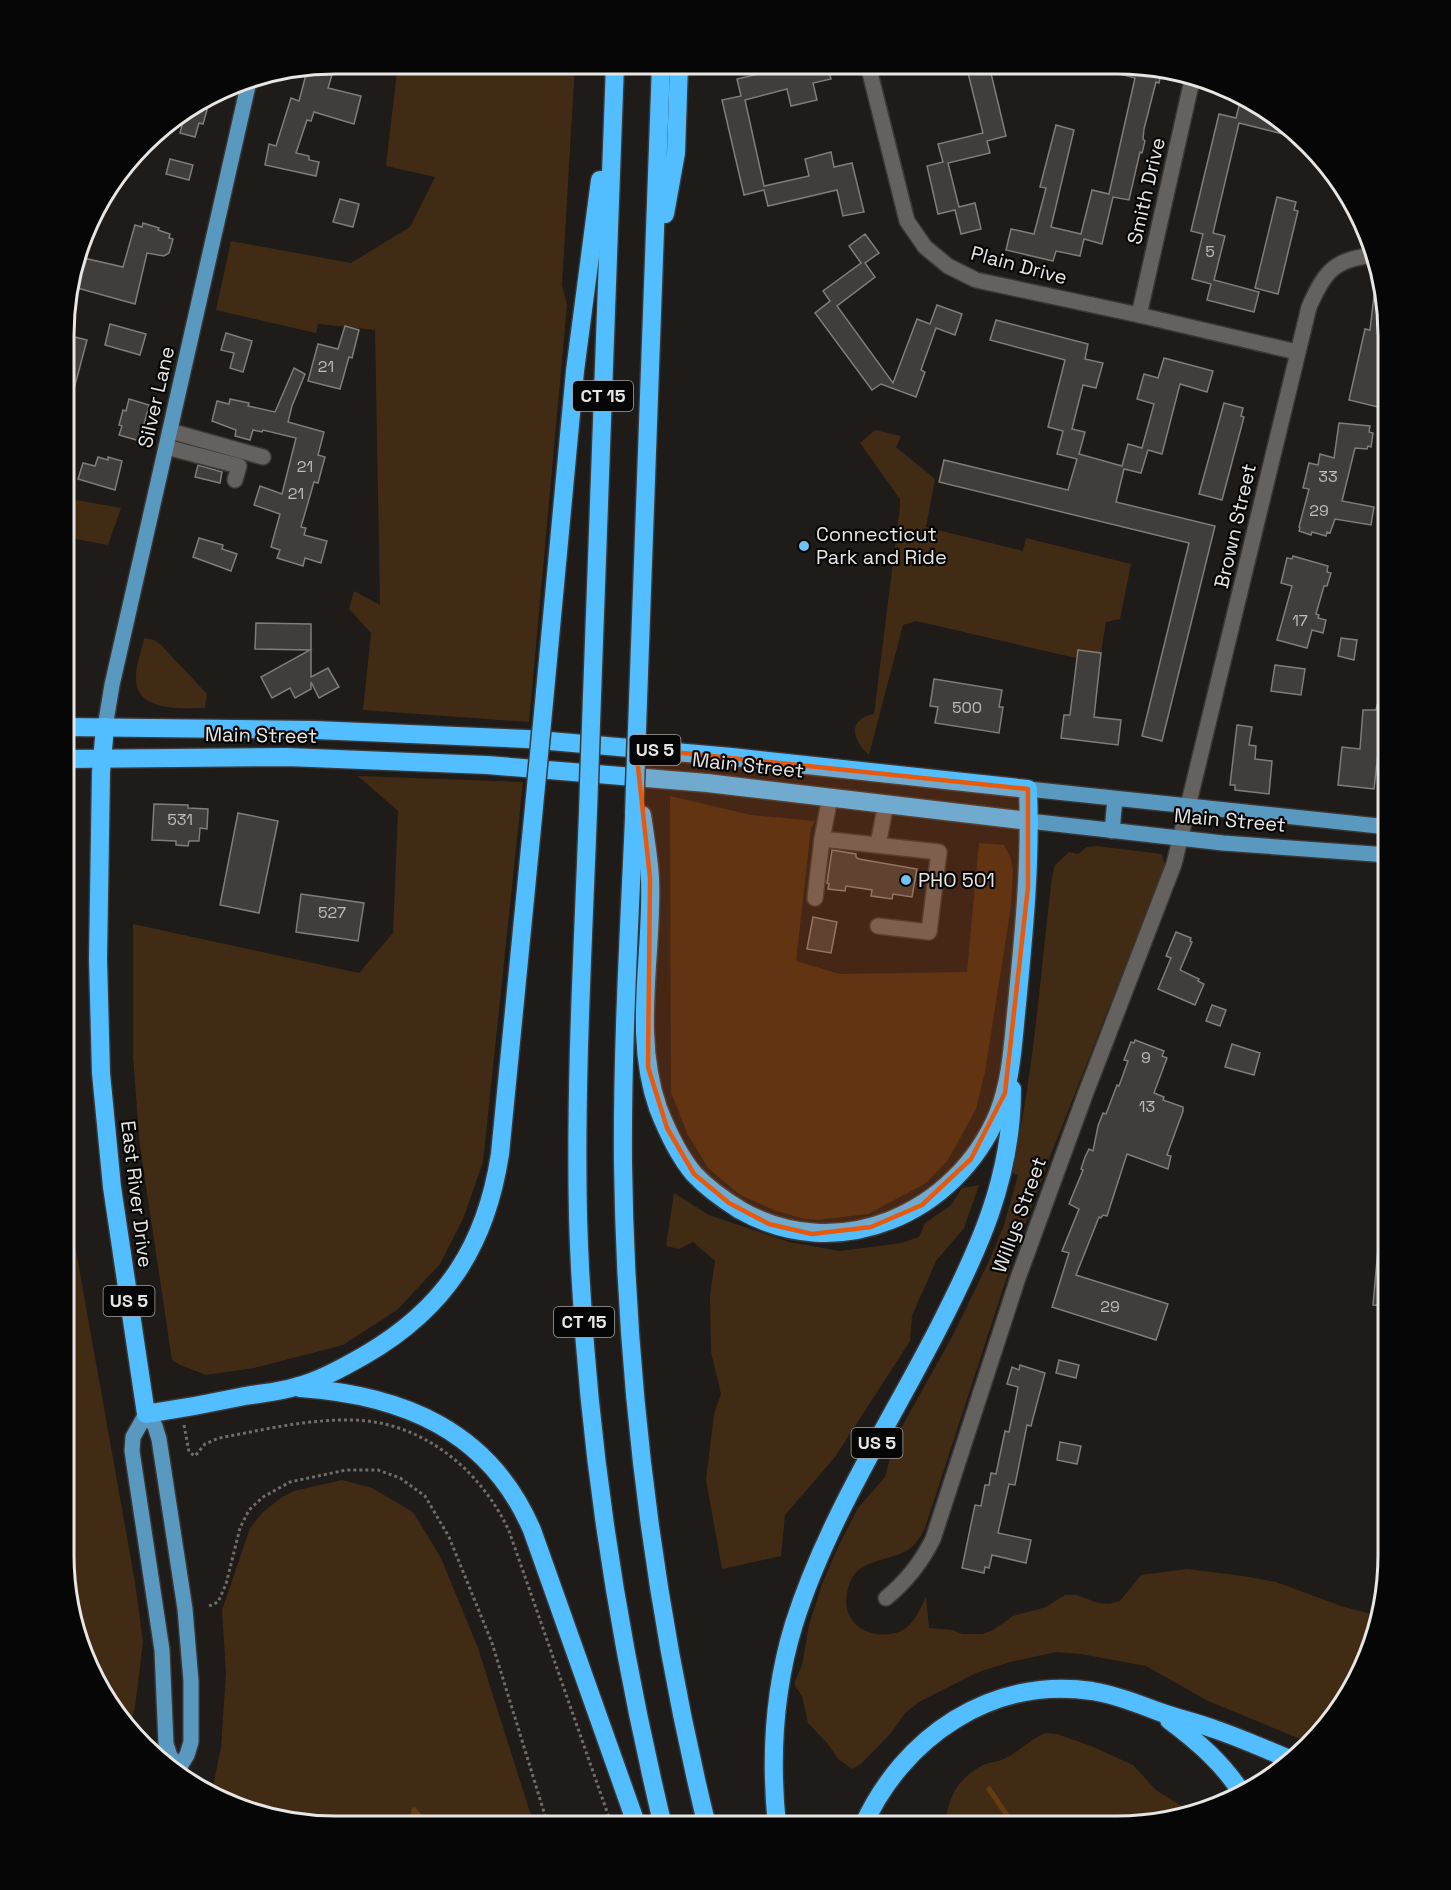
<svg xmlns="http://www.w3.org/2000/svg" width="1451" height="1890" viewBox="0 0 1451 1890" font-family="'Space Grotesk',sans-serif">
	<style>
		.green { fill: #422b14 }
		.lines { fill: none; stroke-linecap: round; stroke-linejoin: round }
		.stream { stroke: #633c0f; stroke-width: 5 }
		.building { fill: #403d3a; stroke: #7f7c79; stroke-width: 1.5 }
		.minor-casing { stroke: #393736; stroke-width: 18 }
		.major-casing { stroke: #393736; stroke-width: 18 }
		.highway-casing { stroke: #393736; stroke-width: 21 }
		.path { stroke: #6f6d6b; stroke-width: 3; stroke-dasharray: 3 3; stroke-linecap: butt }
		.minor { stroke: #64615e; stroke-width: 15 }
		.major { stroke: #5a99bf; stroke-width: 15 }
		.highway { stroke: #53beff; stroke-width: 18 }
		.highway-bridge-casing { stroke: #393736; stroke-width: 21; stroke-linecap: butt }
		.highway-bridge { stroke: #53beff; stroke-width: 18 }
		.marked { fill: #e8590c; fill-opacity: 0.2; stroke: #e8590c; stroke-width: 4.5; stroke-linejoin: round }
		.poi-dot { fill: #71c1f5; stroke: #070606; stroke-width: 2 }
		.labels { text-anchor: middle; stroke-width: 4.5; stroke-linejoin: round; paint-order: stroke }
		.number-label { font-size: 16px; fill: #bdbcba }
		.shield { fill: #070606; stroke: #a4a3a1; stroke-width: 1.5 }
		.shield-label { font-size: 18px; font-weight: bold; fill: #e7e6e4 }
		.street-label { font-size: 20px; fill: #e7e6e4; stroke: #070606 }
		.poi-label { font-size: 20px; fill: #e7e6e4; stroke: #070606; text-anchor: start }
		.rim { fill: none; stroke: #e7e6e4; stroke-width: 3 }
	</style>
	<rect width="100%" height="100%" fill="#1e1b19"/>
	<!-- green -->
	<g class="green">
		<polygon points="398,63 470,63 497,71 497,63 575,64 562,285 567,305 529,722 363,710 371,633 349,609 354,591 380,605 375,330 318,324 316,333 216,310 231,241 351,263 410,227 435,177 386,166"/>
		<path d="M875 430 901 436 896 447 935 479 926 527 1023 551 1026 538 1131 564 1120 619 1106 622 1101 653 1078 650 1076 658 916 621 903 625 869 755C852 740 847 719 874 714L900 506V499L860 443Z"/>
		<polygon points="65,498 121,508 108,545 65,537"/>
		<path d="M144 638 154 640 161 645 207 694 205 708C182 708 134 713 136 676 136 664 142 650 144 638Z"/>
		<polygon points="358,776 523,782 483,1162 463,1219 440,1264 397,1310 343,1345 254,1368 206,1375 180,1365 172,1360 140,1146 133,1057 133,924 359,973 393,933 398,811"/>
		<polygon points="670,796 751,815 815,821 811,828 796,961 840,974 967,972 979,843 1004,845 1011,859 1013,871 1011,906 985,1072 976,1109 948,1160 926,1183 868,1214 817,1220 804,1219 774,1210 740,1195 708,1168 687,1133 671,1092"/>
		<polygon points="64,798 67,800 70,816 71,945 67,946 64,903"/>
		<path d="M1097 846 1162 854 1165 865 1048 1162 1014 1255 925 1528C920 1538 914 1548 904 1552 886 1561 859 1560 850 1582 846 1593 844 1606 850 1617 860 1636 892 1640 907 1627 916 1620 921 1607 926 1597L929 1628 953 1630 962 1634H982L993 1630 1013 1616 1046 1607 1065 1595H1077L1098 1603 1109 1604 1120 1601 1141 1575 1187 1569 1243 1576 1276 1582 1344 1607 1379 1616 1373 1643 1342 1707 1310 1743 1208 1701 1146 1666 1081 1654 1056 1652 1010 1662 976 1673 919 1702 905 1713 891 1733 862 1763 852 1769 838 1759 828 1744 808 1723 802 1696 795 1686V1681L802 1665 809 1625 822 1584 839 1545 858 1508 885 1477 895 1439 953 1335 988 1263 1004 1225 1018 1175 1011 1173C1034 1077 1040 975 1052 877L1055 865 1069 852 1078 854 1087 847Z"/>
		<polygon points="64,1162 67,1200 135,1582 143,1642 135,1707 129,1732 91,1676 63,1556"/>
		<polygon points="979,1185 964,1228 936,1261 912,1316 910,1341 835,1457 785,1515 781,1556 722,1569 706,1480 714,1414 721,1394 711,1352 710,1296 715,1261 693,1242 679,1249 666,1246 674,1193 709,1215 789,1242 840,1251 901,1243 919,1237 925,1223 951,1205 962,1188"/>
		<polygon points="342,1480 372,1488 413,1512 441,1558 478,1648 534,1825 299,1825 212,1792 221,1747 226,1673 222,1610 250,1528 263,1512 282,1497 294,1491"/>
		<path d="M1046 1733 1057 1734 1091 1746 1133 1765 1156 1790 1188 1810 1117 1827H944C949 1798 955 1780 983 1765 990 1762 999 1762 1006 1758 1020 1751 1030 1739 1046 1733Z"/>
	</g>
	<g class="lines">
		<!-- stream -->
		<g class="stream">
			<polyline points="989,1789 1015,1827"/>
			<polyline points="414,1810 428,1825"/>
			<polyline points="411,1825 414,1810"/>
		</g>
	</g>
	<!-- building -->
	<g class="building">
		<polygon points="801,64 827,64 831,79 813,83 817,100 791,106 787,89 745,100 764,186 809,176 805,159 831,152 834,167 852,163 864,212 843,216 837,190 768,206 764,190 744,195 722,100 741,96 737,79"/>
		<polygon points="323,65 334,68 328,88 361,96 354,124 314,112 311,121 307,120 296,153 309,156 309,160 319,162 316,176 265,165 269,144 276,146 291,98 299,101 308,67"/>
		<polygon points="966,65 989,65 1006,136 987,141 990,153 948,163 959,207 975,203 981,229 961,234 955,210 938,214 927,166 943,162 938,144 983,133"/>
		<polygon points="1105,65 1152,65 1162,69 1159,83 1156,82 1144,129 1143,139 1145,141 1142,153 1140,152 1129,200 1113,197 1102,244 1084,239 1080,256 1056,251 1053,261 1006,250 1011,229 1034,234 1046,188 1040,187 1056,125 1074,130 1051,227 1081,234 1092,190 1109,194 1135,78 1105,70"/>
		<polygon points="210,99 203,124 199,123 195,137 180,133 183,122 174,120"/>
		<polygon points="1240,102 1261,107 1282,119 1286,124 1283,134 1239,123 1213,233 1225,236 1214,280 1259,292 1254,312 1207,300 1211,284 1192,279 1203,234 1191,231 1219,114 1236,118"/>
		<polygon points="170,159 193,165 189,180 166,174"/>
		<polygon points="1277,197 1296,202 1294,210 1298,211 1278,294 1255,288"/>
		<polygon points="340,199 359,204 353,227 333,222"/>
		<polygon points="143,223 159,228 158,230 170,234 169,238 173,239 169,253 164,256 147,253 135,304 70,286 79,257 123,267 135,225 142,227"/>
		<polygon points="865,234 879,253 865,263 875,277 837,306 893,383 917,319 930,324 937,305 962,314 955,335 936,328 921,370 925,372 916,397 881,384 872,390 815,313 830,301 823,291 861,263 849,246"/>
		<polygon points="1375,287 1377,287 1388,334 1388,402 1382,408 1349,400 1365,329 1370,330"/>
		<polygon points="996,320 1088,344 1085,359 1103,363 1096,388 1083,385 1072,429 1085,432 1079,454 1122,466 1128,444 1142,448 1154,404 1137,399 1144,374 1158,378 1164,358 1213,371 1207,392 1180,384 1162,454 1148,450 1141,473 1124,469 1116,502 1215,526 1162,741 1142,736 1189,543 939,482 944,460 1068,490 1077,459 1057,454 1063,431 1048,427 1065,360 990,340"/>
		<polygon points="110,324 146,334 140,355 105,345"/>
		<polygon points="345,326 359,330 352,358 349,357 340,389 308,381 318,344 338,349"/>
		<polygon points="226,333 252,341 243,372 230,368 234,353 221,350"/>
		<polygon points="71,336 87,340 70,404 65,403 65,358"/>
		<polygon points="294,368 305,374 292,406 288,422 324,432 318,455 325,457 318,483 314,482 301,527 306,528 304,535 327,541 321,563 305,558 303,566 277,558 280,550 271,547 280,514 254,505 260,486 282,494 296,438 263,430 262,432 253,430 250,440 235,436 236,430 212,421 217,401 229,404 230,399 249,403 248,406 275,412"/>
		<polygon points="129,399 149,405 140,441 119,435 122,426 119,425 123,410 126,411"/>
		<polygon points="1224,403 1243,408 1241,416 1244,417 1222,500 1199,494"/>
		<polygon points="1339,423 1370,426 1369,432 1373,433 1371,447 1368,446 1367,449 1355,448 1342,501 1374,507 1371,525 1335,519 1330,533 1327,532 1326,536 1312,532 1311,535 1299,531 1300,528 1299,527 1309,489 1303,488 1309,463 1318,465 1320,454 1334,458"/>
		<polygon points="98,457 108,460 108,457 122,461 115,490 78,479 83,463 95,466"/>
		<polygon points="198,465 222,472 220,483 195,477"/>
		<polygon points="199,538 223,545 222,549 237,554 231,571 193,557"/>
		<polygon points="1293,556 1328,566 1327,572 1331,573 1327,586 1324,586 1316,614 1319,615 1318,618 1326,620 1323,633 1312,630 1307,648 1277,640 1292,586 1281,583 1287,558 1292,559"/>
		<polygon points="256,623 311,624 311,677 328,668 339,687 319,698 311,682 311,689 295,698 290,688 272,698 261,677 310,650 255,649"/>
		<polygon points="1341,638 1357,640 1354,660 1338,656"/>
		<polygon points="1078,650 1101,653 1094,717 1121,720 1118,745 1061,738 1064,715 1070,715"/>
		<polygon points="1275,665 1305,669 1301,695 1271,691"/>
		<polygon points="934,679 1002,690 999,707 1003,707 999,733 935,723 938,707 930,706"/>
		<polygon points="1383,682 1388,683 1388,747 1379,745 1374,789 1338,785 1342,747 1360,749 1363,710 1376,710"/>
		<polygon points="1237,725 1252,727 1249,745 1256,746 1255,759 1272,761 1269,794 1235,790 1235,785 1230,785"/>
		<polygon points="154,804 188,805 188,808 208,809 207,829 200,828 199,841 189,841 188,846 176,845 176,841 152,840"/>
		<polygon points="238,813 278,821 259,913 220,905"/>
		<polygon points="832,850 856,854 856,857 859,859 917,869 912,897 893,894 892,899 871,896 872,890 846,886 845,891 828,889 829,884 827,883"/>
		<polygon points="301,894 364,903 358,941 296,932"/>
		<polygon points="813,917 837,922 831,953 807,949"/>
		<polygon points="1176,932 1191,938 1190,941 1192,942 1180,970 1199,979 1198,981 1204,984 1195,1005 1158,989 1171,958 1166,956"/>
		<polygon points="1212,1005 1226,1010 1220,1026 1206,1021"/>
		<polygon points="1135,1040 1164,1051 1162,1056 1167,1058 1154,1093 1164,1097 1163,1100 1183,1107 1183,1111 1167,1155 1171,1156 1168,1169 1127,1154 1107,1216 1103,1215 1101,1218 1099,1217 1076,1275 1168,1304 1156,1340 1052,1307 1069,1253 1062,1251 1079,1209 1069,1204 1083,1170 1081,1169 1085,1157 1089,1149 1093,1151 1098,1126 1103,1113 1106,1114 1117,1085 1119,1086 1128,1061 1124,1060 1131,1042 1134,1043"/>
		<polygon points="1232,1044 1260,1053 1254,1075 1225,1067"/>
		<polygon points="1378,1249 1388,1249 1388,1306 1373,1305"/>
		<polygon points="1059,1360 1079,1365 1076,1378 1056,1373"/>
		<polygon points="1020,1365 1045,1373 1031,1426 1027,1425 1015,1485 1009,1484 998,1533 1031,1540 1026,1563 992,1555 989,1568 985,1567 984,1573 962,1568 975,1505 981,1506 985,1485 989,1485 991,1473 996,1474 1005,1431 1009,1432 1018,1387 1007,1384 1012,1367 1019,1370"/>
		<polygon points="1060,1442 1081,1446 1077,1464 1057,1460"/>
	</g>
	<g class="lines">
		<!-- minor casing -->
		<g class="minor-casing">
			<g id="minor">
				<polyline points="868,65 907,221 925,247 948,266 976,280 1139,315 1297,352"/>
				<polyline points="1139,315 1193,76"/>
				<polyline points="170,431 263,457"/>
				<polyline points="166,447 239,466 235,480"/>
				<polyline points="830,797 822,839 939,852 929,932 878,926"/>
				<polyline points="878,845 886,803"/>
				<polyline points="815,898 822,839"/>
				<path d="M886 1598C907 1581 921 1563 933 1539L1018 1278 1085 1095 1174 864 1309 307C1323 275 1333 259 1370 256"/>
			</g>
		</g>
		<!-- major casing -->
		<g class="major-casing">
			<g id="major">
				<polyline points="105,727 112,685 250,77"/>
				<polyline points="1028,789 1388,827"/>
				<polyline points="1029,821 1223,843 1388,855"/>
				<polyline points="1112,831 1115,799"/>
				<polyline points="178,1776 179,1768 187,1755 191,1742 191,1681 185,1609 159,1439 155,1426 146,1414 133,1437 132,1451 162,1650 166,1744 170,1756 179,1768"/>
			</g>
		</g>
		<!-- highway casing -->
		<g class="highway-casing">
			<g id="highway">
				<polyline points="665,214 676,153 679,64"/>
				<polyline points="545,692 575,371 600,180"/>
				<polyline points="592,696 615,64"/>
				<polyline points="638,701 661,64"/>
				<path d="M65 727 315 730 527 739 732 757 1028 789C1031 862 1024 932 1017 1004 1013 1041 1012 1079 998 1114 956 1214 838 1266 740 1210 724 1200 707 1188 694 1174 678 1155 667 1131 658 1108 632 1034 653 955 650 879 649 858 645 836 642 815"/>
				<path d="M105 727 101 772 98 959 101 1073 112 1187 146 1414C179 1409 212 1403 245 1396 262 1393 279 1392 295 1387 319 1381 344 1367 365 1355 446 1308 486 1245 500 1154L534 807"/>
				<polyline points="65,759 287,757 487,765 707,783 1029,821"/>
				<path d="M588 812C583 947 575 1082 578 1217 584 1423 615 1626 663 1826"/>
				<path d="M634 818C629 933 622 1049 623 1164 626 1387 654 1609 707 1826"/>
				<path d="M300 1388C402 1395 489 1430 532 1530L637 1826"/>
				<path d="M1169 1720C1197 1741 1224 1764 1243 1795"/>
				<path d="M777 1826C770 1758 774 1689 794 1624 827 1520 888 1426 938 1329 978 1251 1012 1179 1012 1089"/>
				<path d="M863 1826C903 1737 992 1676 1092 1691 1115 1695 1136 1703 1157 1711 1176 1718 1195 1722 1214 1729 1241 1738 1267 1750 1294 1761"/>
			</g>
		</g>
		<!-- path -->
		<g class="path">
			<path d="M184 1425 189 1452 195 1456 205 1444 219 1438C263 1430 307 1419 352 1420 422 1421 481 1470 509 1531L612 1826"/>
			<polyline points="209,1606 218,1602 226,1584 240,1528 249,1510 263,1497 290,1482 346,1470 378,1470 400,1478 425,1496 449,1537 492,1643 548,1825"/>
		</g>
		<!-- minor -->
		<use href="#minor" class="minor"/>
		<!-- major -->
		<use href="#major" class="major"/>
		<!-- highway -->
		<use href="#highway" class="highway"/>
		<!-- highway-bridge casing -->
		<g class="highway-bridge-casing">
			<g id="highway-bridge">
				<polyline points="534,807 545,692"/>
				<polyline points="588,812 592,696"/>
				<polyline points="634,814 638,701"/>
			</g>
		</g>
		<!-- highway-bridge -->
		<use href="#highway-bridge" class="highway-bridge"/>
	</g>
	<!-- marked area -->
	<path class="marked" d="M636 748 1028 789V887L1005 1093 971 1159 922 1205 871 1227 812 1234 769 1224 729 1203 694 1174 667 1128 648 1067 650 878Z"/>
	<!-- markers -->
	<g class="poi-dot">
		<circle cx="804" cy="546" r="6"/>
		<circle cx="906" cy="880" r="6"/>
	</g>
	<g class="labels">
		<!-- number labels -->
		<g class="number-label">
			<text x="1210" y="257">5</text>
			<text x="326" y="372">21</text>
			<text x="305" y="472">21</text>
			<text x="1328" y="482">33</text>
			<text x="296" y="499">21</text>
			<text x="1319" y="516">29</text>
			<text x="1300" y="626">17</text>
			<text x="967" y="713">500</text>
			<text x="180" y="825">531</text>
			<text x="332" y="918">527</text>
			<text x="1146" y="1063">9</text>
			<text x="1147" y="1112">13</text>
			<text x="1110" y="1312">29</text>
		</g>
		<!-- shield labels -->
		<g class="shield">
			<rect x="573" y="381" width="60" height="30" rx="4.5"/>
			<rect x="629.5" y="735" width="51" height="30" rx="4.5"/>
			<rect x="103.5" y="1286" width="51" height="30" rx="4.5"/>
			<rect x="554" y="1307" width="60" height="30" rx="4.5"/>
			<rect x="851.5" y="1428" width="51" height="30" rx="4.5"/>
		</g>
		<g class="shield-label">
			<text x="603" y="402">CT 15</text>
			<text x="655" y="756">US 5</text>
			<text x="129" y="1307">US 5</text>
			<text x="584" y="1328">CT 15</text>
			<text x="877" y="1449">US 5</text>
		</g>
		<!-- street labels -->
		<g class="street-label">
			<text transform="translate(1146 191) rotate(-77)" y="7">Smith Drive</text>
			<text transform="translate(1019 265) rotate(15)" y="7">Plain Drive</text>
			<text transform="translate(156 397) rotate(-77)" y="7">Silver Lane</text>
			<text transform="translate(1235 526) rotate(-77)" y="7">Brown Street</text>
			<text transform="translate(261 735) rotate(1)" y="7">Main Street</text>
			<text transform="translate(748 765) rotate(6)" y="7">Main Street</text>
			<text transform="translate(1230 820) rotate(5)" y="7">Main Street</text>
			<text transform="translate(137 1194) rotate(83)" y="7">East River Drive</text>
			<text transform="translate(1019 1215) rotate(-70)" y="7">Willys Street</text>
		</g>
		<!-- poi labels -->
		<g class="poi-label">
			<text x="816" y="541">Connecticut<tspan x="816" dy="23">Park and Ride</tspan></text>
			<text x="918" y="887">PHO 501</text>
		</g>
	</g>
	<!-- crop -->
	<path d="M0 0H1451V1890H0ZM335 74H1117A261 261 0 0 1 1378 335V1555A261 261 0 0 1 1117 1816H335A261 261 0 0 1 74 1555V335A261 261 0 0 1 335 74Z" fill="#070606" fill-rule="evenodd"/>
	<path class="rim" d="M335 74H1117A261 261 0 0 1 1378 335V1555A261 261 0 0 1 1117 1816H335A261 261 0 0 1 74 1555V335A261 261 0 0 1 335 74Z"/>
</svg>
